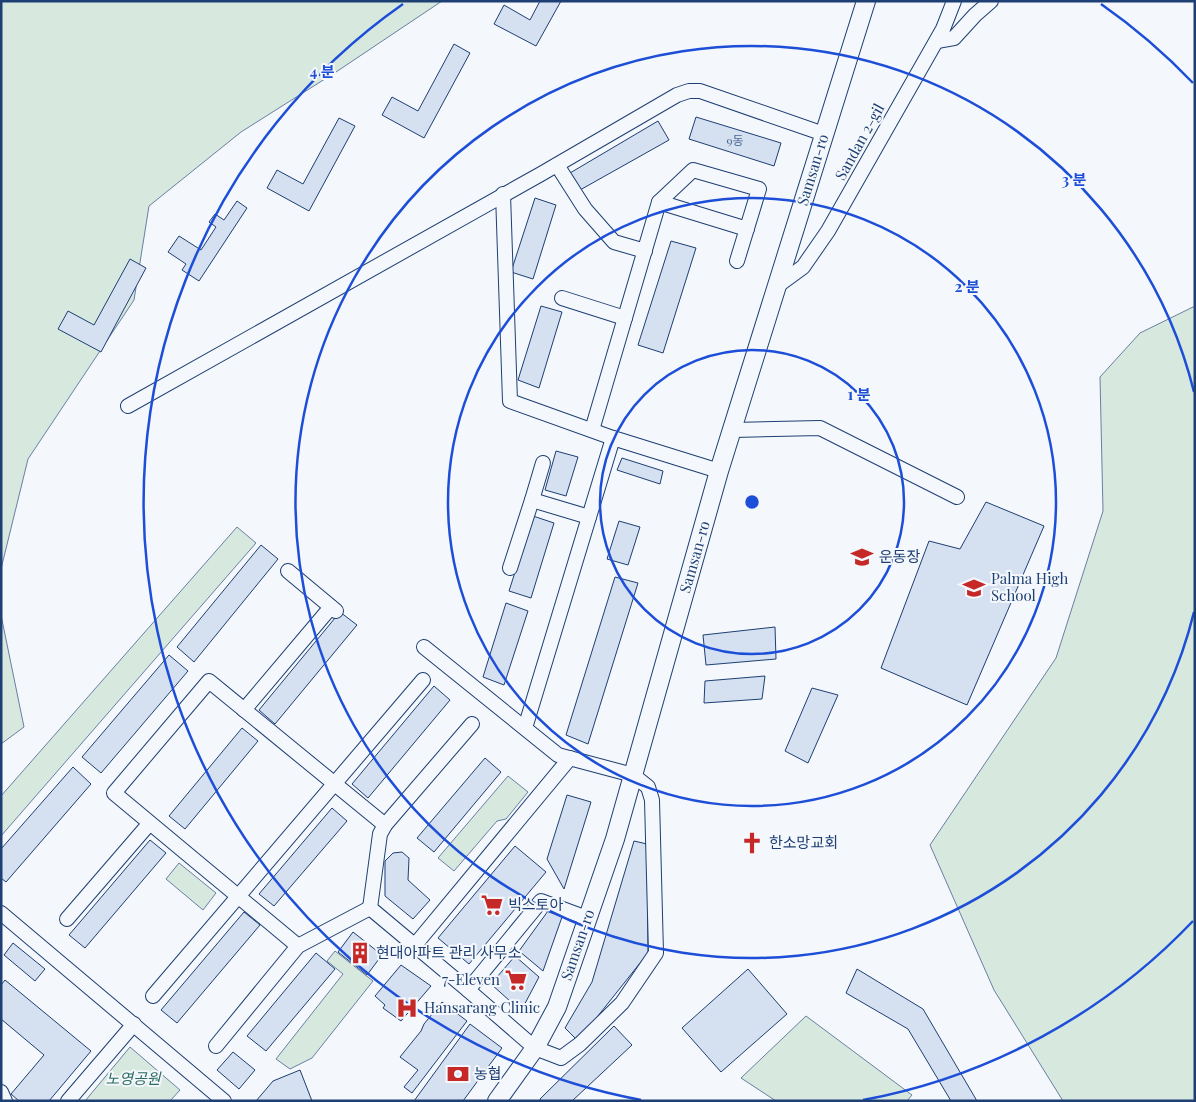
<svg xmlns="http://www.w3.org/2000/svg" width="1196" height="1102" viewBox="0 0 1196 1102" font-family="'Playfair Display','Noto Sans KR',serif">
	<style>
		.green { fill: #d7e8df; stroke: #687fa3 }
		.building { fill: #d5e0f0; stroke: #1d3f73 }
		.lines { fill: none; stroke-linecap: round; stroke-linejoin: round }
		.minor-casing { stroke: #1d3f73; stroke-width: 16 }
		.major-casing { stroke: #1d3f73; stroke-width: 20 }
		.minor { stroke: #f4f7fb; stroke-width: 14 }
		.major { stroke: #f4f7fb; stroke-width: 18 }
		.ring { fill: none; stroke: #1d4ed8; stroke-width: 2.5 }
		.labels { text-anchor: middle; stroke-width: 4; stroke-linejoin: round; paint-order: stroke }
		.number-label { font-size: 12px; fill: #4b6792 }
		.street-label { font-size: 15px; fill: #1d3f73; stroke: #f4f7fb }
		.poi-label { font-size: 15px; fill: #1d3f73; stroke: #f4f7fb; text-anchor: start }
		.park-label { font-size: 15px; font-style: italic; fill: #2c6c60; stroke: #f4f7fb }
		.centre { fill: #1d4ed8; stroke: #f4f7fb; stroke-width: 2.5 }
		.ring-label { font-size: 15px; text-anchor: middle; font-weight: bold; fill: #1d4ed8; stroke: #f4f7fb; stroke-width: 4; stroke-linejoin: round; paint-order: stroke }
	</style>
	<rect width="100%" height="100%" fill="#f4f7fb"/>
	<!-- green -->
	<g class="green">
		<polygon points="1,1 442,1 336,72 241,132 149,206 134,300 28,459 1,569"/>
		<polygon points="1195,306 1195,1101 1063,1101 994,990 930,845 1056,658 1103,511 1100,377 1140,333"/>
		<polygon points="237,527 256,543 1,836 1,796"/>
		<polygon points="1,615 24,727 1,744"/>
		<polygon points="508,776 528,792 506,819 497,821 454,871 438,858"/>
		<polygon points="179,863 216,893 203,910 166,879"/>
		<polygon points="335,951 373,981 312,1058 290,1069 276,1059 343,974 327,961"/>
		<polygon points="806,1016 912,1095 907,1101 776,1101 741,1078"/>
		<polygon points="130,1047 180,1090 170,1101 85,1101"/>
	</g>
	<!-- building -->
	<g class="building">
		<polygon points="540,1 561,1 536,46 494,24 504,5 530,20"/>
		<polygon points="454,44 470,53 424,138 382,115 392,97 418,111"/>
		<polygon points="696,117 781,143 774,166 689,139"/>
		<polygon points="339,118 355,126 309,211 267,188 277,170 303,184"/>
		<polygon points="658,121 669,140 580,190 570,173"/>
		<polygon points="535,198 556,205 533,279 511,272"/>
		<polygon points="237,201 247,208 199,281 182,270 186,264 168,252 179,236 201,250 216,227 209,222 215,214 224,220"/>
		<polygon points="671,241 696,248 663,353 638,345"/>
		<polygon points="130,259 146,268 101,352 58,329 68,311 94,325"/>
		<polygon points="541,306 562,312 539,388 518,380"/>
		<polygon points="556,451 578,457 566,496 545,490"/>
		<polygon points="622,458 663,471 660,484 617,470"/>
		<polygon points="986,502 1044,526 967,705 881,668 929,541 960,549"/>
		<polygon points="533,516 554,523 531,598 509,591"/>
		<polygon points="619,521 640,527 628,565 607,559"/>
		<polygon points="261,545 278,559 194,662 177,647"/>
		<polygon points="615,577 638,583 588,744 566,735"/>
		<polygon points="506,603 528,611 504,685 483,677"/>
		<polygon points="340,612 357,625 275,724 259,710"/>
		<polygon points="775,627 776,659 706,665 703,635"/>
		<polygon points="169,655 188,671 101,773 82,757"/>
		<polygon points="765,676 762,699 704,703 705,681"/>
		<polygon points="434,686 450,700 368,798 352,784"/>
		<polygon points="812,688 838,695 808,763 785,751"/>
		<polygon points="242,728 258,741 185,829 169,816"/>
		<polygon points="485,758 501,772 434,852 417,838"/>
		<polygon points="73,767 91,784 6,882 1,878 1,849"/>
		<polygon points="567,795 591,802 564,889 547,859"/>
		<polygon points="332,808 347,821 274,906 259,894"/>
		<polygon points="150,840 166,853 85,948 69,935"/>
		<polygon points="634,841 647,844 648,953 578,1041 565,1028 592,982"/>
		<polygon points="515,846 546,872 469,964 438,938"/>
		<polygon points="402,852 409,858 408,880 430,900 413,919 385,896 385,861 393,853"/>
		<polygon points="548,911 562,917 543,971 519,951"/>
		<polygon points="244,912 260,925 177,1023 161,1010"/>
		<polygon points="353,932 382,955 367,975 338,952"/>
		<polygon points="13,943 45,969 35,981 4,955"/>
		<polygon points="316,953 335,969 266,1051 247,1036"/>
		<polygon points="515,956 539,977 521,1011 491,984"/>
		<polygon points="401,965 431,986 401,1021 383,1008 385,1005 375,996"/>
		<polygon points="748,969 787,1014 721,1072 682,1028"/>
		<polygon points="857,969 923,1009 977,1101 951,1101 908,1029 846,993"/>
		<polygon points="5,980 91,1051 49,1101 19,1101 11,1094 44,1055 1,1019 1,985"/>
		<polygon points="442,1002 467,1021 412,1093 404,1087 418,1070 400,1057 421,1031 424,1024"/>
		<polygon points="470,1024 502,1048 463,1101 414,1101"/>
		<polygon points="614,1026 632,1045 572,1101 541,1101 540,1099"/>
		<polygon points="233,1052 255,1070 239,1089 217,1070"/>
		<polygon points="300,1070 312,1101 256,1101 273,1081"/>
	</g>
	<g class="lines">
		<!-- minor casing -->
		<g class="minor-casing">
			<g id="minor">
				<polyline points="937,41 954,38 975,15 991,1"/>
				<polyline points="557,165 585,209 614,242 645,251"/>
				<polyline points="503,194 510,401 613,438"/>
				<polyline points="659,202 747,229"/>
				<polyline points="777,286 803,267 828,231 943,29 954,1"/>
				<polyline points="562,298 625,318"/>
				<polyline points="128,406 541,174 677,95 689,91 700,91 824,134"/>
				<polyline points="592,430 659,202 693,170 759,189 737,261"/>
				<polyline points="733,430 820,428 957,497"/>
				<polyline points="532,500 543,463"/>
				<polyline points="510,568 532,500 589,517"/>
				<polyline points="288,571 336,611"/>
				<polyline points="424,647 558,755 633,775 648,787 652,800 656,953 622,1003 580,1044 561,1058 535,1048 468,990 370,908 380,834 385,825 472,724"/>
				<polyline points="244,710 331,607"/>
				<polyline points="525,728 613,438 719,471"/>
				<polyline points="1,913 224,1101"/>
				<polyline points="67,919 149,824"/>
				<polyline points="415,945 570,758"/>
				<polyline points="298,946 114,793 209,681 385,825"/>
				<polyline points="468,990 541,901 587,918"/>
				<polyline points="153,996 423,680"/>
				<polyline points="216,1046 298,946 370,908"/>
				<polyline points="1,1092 5,1101"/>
				<polyline points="68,1101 134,1024"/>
			</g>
		</g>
		<!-- major casing -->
		<g class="major-casing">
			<polyline id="major" points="497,1101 535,1048 557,1007 615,839 719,471 866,1"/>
		</g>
		<!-- minor -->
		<use href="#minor" class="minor"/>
		<!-- major -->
		<use href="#major" class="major"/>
	</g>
	<!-- distance rings -->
	<g class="ring">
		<circle cx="752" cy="502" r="152"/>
		<circle cx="752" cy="502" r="304"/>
		<path d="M1194 612A456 456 0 1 1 1194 392"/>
		<path d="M1193 921A608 608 0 0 1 863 1100M641 1100A608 608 0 0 1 403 4M1101 4A608 608 0 0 1 1193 83"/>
	</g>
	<!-- icons -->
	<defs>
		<g id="school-bare" transform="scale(1.725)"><path d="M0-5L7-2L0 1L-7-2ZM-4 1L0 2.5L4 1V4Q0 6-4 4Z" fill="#c62828" stroke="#f4f7fb" stroke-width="2.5" paint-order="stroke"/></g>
		<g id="church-bare" transform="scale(1.725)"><path d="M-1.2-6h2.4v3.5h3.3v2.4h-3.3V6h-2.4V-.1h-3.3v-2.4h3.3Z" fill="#c62828" stroke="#f4f7fb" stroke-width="2.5" paint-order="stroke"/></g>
		<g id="supermarket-bare" transform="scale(1.725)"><path d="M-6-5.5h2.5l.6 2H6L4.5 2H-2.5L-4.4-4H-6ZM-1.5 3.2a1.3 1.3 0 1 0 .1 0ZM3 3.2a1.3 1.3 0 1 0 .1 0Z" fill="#c62828" stroke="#f4f7fb" stroke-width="2.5" paint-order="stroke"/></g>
		<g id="building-bare" transform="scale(1.725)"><path d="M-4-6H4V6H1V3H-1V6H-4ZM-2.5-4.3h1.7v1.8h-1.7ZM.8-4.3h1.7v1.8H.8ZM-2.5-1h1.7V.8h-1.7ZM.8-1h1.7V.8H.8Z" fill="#c62828" stroke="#f4f7fb" stroke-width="2.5" paint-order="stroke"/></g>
		<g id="hospital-bare" transform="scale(1.725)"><path d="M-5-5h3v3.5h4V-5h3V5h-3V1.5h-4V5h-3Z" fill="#c62828" stroke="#f4f7fb" stroke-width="2.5" paint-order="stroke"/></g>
		<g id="bank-bare" transform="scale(1.725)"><path d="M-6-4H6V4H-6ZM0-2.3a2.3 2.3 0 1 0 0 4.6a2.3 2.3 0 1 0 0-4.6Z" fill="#c62828" stroke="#f4f7fb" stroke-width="2.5" paint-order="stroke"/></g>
	</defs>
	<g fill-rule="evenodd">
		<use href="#school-bare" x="862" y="557"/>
		<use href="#school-bare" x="974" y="588"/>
		<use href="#church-bare" x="752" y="843"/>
		<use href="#supermarket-bare" x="492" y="905"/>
		<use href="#building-bare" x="360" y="953"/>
		<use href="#supermarket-bare" x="516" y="980"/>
		<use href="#hospital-bare" x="407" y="1008"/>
		<use href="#bank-bare" x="458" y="1074"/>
	</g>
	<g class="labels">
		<!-- number labels -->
		<g class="number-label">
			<text x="735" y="145">9동</text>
		</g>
		<!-- street labels -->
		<g class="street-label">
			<text transform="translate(860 142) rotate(-61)" y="5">Sandan 2-gil</text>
			<text transform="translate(813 170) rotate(-73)" y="5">Samsan-ro</text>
			<text transform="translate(695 557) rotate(-74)" y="5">Samsan-ro</text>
			<text transform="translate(578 945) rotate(-71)" y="5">Samsan-ro</text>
		</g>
		<!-- poi labels -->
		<g class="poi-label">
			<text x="879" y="562">운동장</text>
			<text x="991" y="584">Palma High<tspan x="991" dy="17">School</tspan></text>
			<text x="769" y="848">한소망교회</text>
			<text x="508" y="910">빅스토아</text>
			<text x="376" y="958">현대아파트 관리 사무소</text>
			<text x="500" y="985" text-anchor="end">7-Eleven</text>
			<text x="424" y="1013">Hansarang Clinic</text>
			<text x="474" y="1079">농협</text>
		</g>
		<!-- park labels -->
		<g class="park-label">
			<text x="133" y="1084">노영공원</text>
		</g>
	</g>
	<circle cx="752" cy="502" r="8" class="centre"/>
	<g class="ring-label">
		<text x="322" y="77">4 분</text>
		<text x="1074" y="185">3 분</text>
		<text x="967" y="292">2 분</text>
		<text x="859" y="400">1 분</text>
	</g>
	<!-- border -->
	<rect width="1196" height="1102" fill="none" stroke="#1d3f73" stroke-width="5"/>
</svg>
